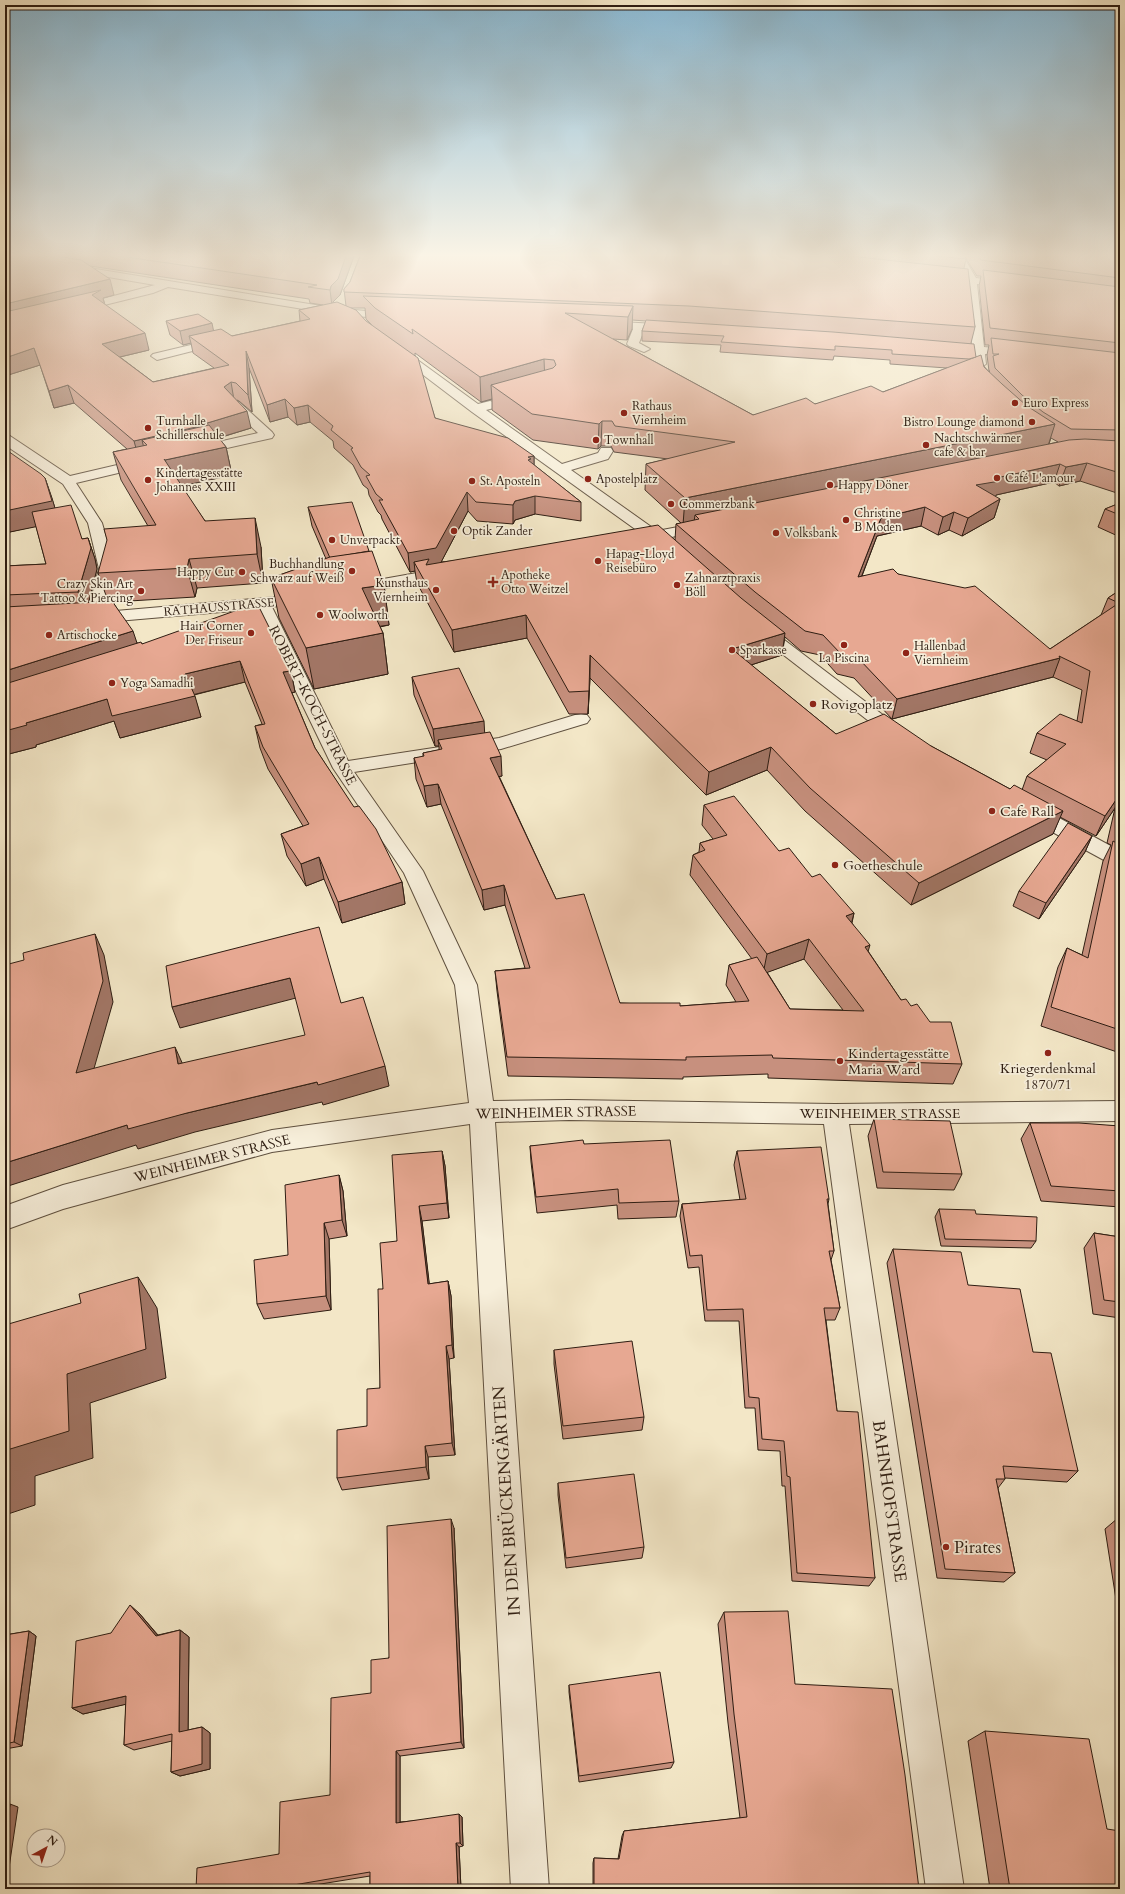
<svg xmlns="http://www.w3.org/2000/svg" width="1125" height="1894" viewBox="0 0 1125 1894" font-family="Cardo,serif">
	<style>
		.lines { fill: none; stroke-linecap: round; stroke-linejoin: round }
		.minor-casing { stroke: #5f503f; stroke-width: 2 }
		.minor { fill: #f7efdb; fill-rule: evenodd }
		.wall { fill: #c7907e; stroke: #2e1d12; fill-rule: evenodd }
		.shaded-wall { fill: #a27666; stroke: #2e1d12 }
		.building { fill: #e7a892; stroke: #2e1d12 }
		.poi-dot { fill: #8f2418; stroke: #f7efdb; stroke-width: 1.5 }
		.labels { text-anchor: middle; stroke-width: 3.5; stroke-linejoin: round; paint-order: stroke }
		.far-poi-label { font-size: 12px; fill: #2e1d12; stroke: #f7efdb; text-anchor: start }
		.far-street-label { font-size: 12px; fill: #2e1d12; stroke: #f7efdb }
		.poi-label { font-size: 14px; fill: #2e1d12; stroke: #f7efdb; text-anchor: start }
		.street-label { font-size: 14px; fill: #2e1d12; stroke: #f7efdb }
		.near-street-label { font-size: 17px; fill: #2e1d12; stroke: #f7efdb }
		.near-poi-label { font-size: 17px; fill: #2e1d12; stroke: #f7efdb; text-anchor: start }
	</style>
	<rect width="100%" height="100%" fill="#f3e7c7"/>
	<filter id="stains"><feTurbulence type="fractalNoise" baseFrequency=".005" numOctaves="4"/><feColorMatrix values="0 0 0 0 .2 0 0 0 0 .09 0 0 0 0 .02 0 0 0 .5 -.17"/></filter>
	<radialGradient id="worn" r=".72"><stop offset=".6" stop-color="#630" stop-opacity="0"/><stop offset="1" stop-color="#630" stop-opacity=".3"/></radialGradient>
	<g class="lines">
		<!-- minor casing -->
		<g class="minor-casing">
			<g id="minor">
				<polygon points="953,256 963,256 976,278 1009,282 1014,285 1009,288 977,284 984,347 1017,350 1021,352 1023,354 1021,356 985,354 986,364 980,368 974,364 973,353 946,350 940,347 946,344 972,346 966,283 940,279 935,276 940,273 965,276"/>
				<polygon points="71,265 340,309 395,313 401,316 395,319 340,315 168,287 153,293 76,312 72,311 71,309 72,307 155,285 67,270 66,268 67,266"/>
				<polygon points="603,321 674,325 680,328 674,331 644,330 639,343 650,349 644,352 629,346 627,344 633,329 599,326 597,324"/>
				<polygon points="220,338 224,339 226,341 224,343 157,360 151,356 153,354"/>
				<path d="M397 347 401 348 478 404 490 401 494 402 496 405 494 408 486 410 562 464 598 453 601 448H611L613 451 608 459 571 470 657 531 704 522 709 523 711 526 709 529 667 538 669 541 667 544C660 546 659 543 652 541 646 539 639 544 633 542L631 539 633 536 642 534 472 412 393 352 391 350Z"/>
				<polygon points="235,401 239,402 272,432 274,435 272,438 196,455 191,454 189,451 191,448 258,433 231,408 229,405"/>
				<polygon points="5,435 10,436 70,476 147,458 152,459 154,462 152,465 76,483 102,523 115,569 104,612 277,597 283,599 285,602 283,605 272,607 348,761 499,738 575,715 581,714 587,715 590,719 587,723 501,749 354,772 423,871 477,985 493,1101 569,1100 835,1104 1120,1101 1120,1121 849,1124 964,1889 926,1889 824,1124 569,1120 495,1122 549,1889 511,1889 470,1124 272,1152 63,1209 5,1230 5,1206 63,1185 272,1130 469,1103 455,985 404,873 333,768 256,609 94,623 86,621 84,618 87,614 99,569 88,523 63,484 5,445"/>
				<polygon points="445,568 450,570 453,573 450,576 355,594 349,592 347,589 349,586 355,584"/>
				<polygon points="760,624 766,626 904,731 907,735 904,739 898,741 892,739 754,632 752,629 754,626"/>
				<polygon points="1030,804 1037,806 1120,851 1120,867 1113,865 1023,816 1020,811 1023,806"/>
			</g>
		</g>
		<!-- minor -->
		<use href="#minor" class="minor"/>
	</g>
	<!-- wall -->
	<g class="wall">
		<path d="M5 256H354L340 295 333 302 346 306 344 289 350 282 360 256H1120V494L1080 481 1059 486 1054 482 996 495 995 497 1000 499 994 518 962 536 949 530 938 535 921 526 877 536 862 576 898 574 1050 649 1101 615 1108 598 1120 590V1053L1041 1026 1058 967 1067 948 1082 955 1103 861 1111 845 1107 843 1115 808 1096 836 1060 817 1053 834 911 905 805 811 767 770 706 795 590 678 588 714H569L527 638 454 652 417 583 415 571 410 572 382 519 381 515 378 512 369 495 368 489 363 485 353 465 334 448 333 441 310 422 297 425 288 417 270 422 249 368 252 412 239 401 237 400 251 428 219 438 226 447 232 475 181 486 205 521 261 547 263 583 197 588 195 597 113 602 137 643 291 671 295 692 292 693 315 748 402 882 405 904 342 923 324 879 306 886 287 856 281 834 303 826 268 769 260 748 255 726 262 724 245 682 194 695 201 717 120 738 114 721 36 745V747L5 755V566L46 564 36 526 5 533 45 478 55 508 82 539 88 538 95 559 97 569 88 603 108 601 98 573 148 526 121 480 113 452 127 449 74 403 54 408 40 365 5 376ZM965 257 977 276H981L979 286 985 345H989L987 355 989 371H990L989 372 976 357 971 343 975 327 964 268 966 259ZM90 266 309 299 310 303 323 305 299 310 300 321 232 336 213 331 166 321 170 335 183 345 191 343 193 353 214 368 153 382 120 357 149 350 105 305 103 298 114 295ZM351 308H365L366 319 372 325 366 321ZM632 320 646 321 642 331V341L721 345 720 352 833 360 834 356 890 360V364L947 368 883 392 753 415 613 339 627 340 632 329ZM415 353 481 402 492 399V410L533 440 598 449 601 446H611L614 452 668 459 646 464 645 490 681 523 676 524 675 540 441 562 468 511 477 521 513 524 515 520 535 514 581 521V502L534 465V456L435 418 415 355ZM1051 438 1058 442 1049 444ZM785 637 801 651 820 655 837 674 854 678 892 719 1053 677 1082 690 1077 721 1037 733 1030 753 1047 760 1027 776 1022 790 1010 789 931 746 836 734 751 665 782 655Z"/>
		<polygon points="1120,503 1120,537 1098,527 1105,509"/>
		<polygon points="308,507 369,551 384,585 389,625 380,627 383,633 388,674 314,689 279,618 271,578 326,559 312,526"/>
		<path d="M412 677 485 733 502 776H499L556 899 620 1003 680 1006 736 1002 726 985 729 965 752 959 690 875 693 855 699 852 700 843 713 839 702 825 704 805 779 851 812 877 854 913 852 923 868 951 901 1000 911 1006 962 1064 953 1084 768 1078V1074L683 1077V1079L508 1076 497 991 495 971 525 968 505 905 484 910 441 804 427 807 416 779 414 758 423 757V753L439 750V746H435L414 695ZM804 959 843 1010 790 1009 767 972Z"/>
		<polygon points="1092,836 1085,852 1039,919 1013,906 1019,891"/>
		<polygon points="874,1119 962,1174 954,1190 877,1188 868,1136"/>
		<polygon points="1030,1123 1120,1126 1120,1207 1041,1201 1021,1139"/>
		<polygon points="584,1144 679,1201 676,1217 618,1219 617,1205 537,1213 531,1162 530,1146"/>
		<polygon points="442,1151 445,1166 449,1218 422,1221 429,1284 448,1281 451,1296 454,1358 449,1359 455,1455 428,1457 429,1479 342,1490 337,1478 367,1426 380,1388 383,1289 397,1241"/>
		<polygon points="737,1151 829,1199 828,1204 834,1251 831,1260 840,1308 835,1320 826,1320 837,1411 875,1578 869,1586 792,1581 785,1486 782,1486 780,1451 758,1450 755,1408 745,1408 739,1321 705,1321 699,1267 688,1268 680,1216 682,1204 740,1200 734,1165"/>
		<polygon points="339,1175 343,1191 347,1236 329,1239 331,1310 264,1319 257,1304"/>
		<polygon points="939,1209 1036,1241 1031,1248 941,1246 935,1217"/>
		<polygon points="1094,1233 1120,1237 1120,1318 1093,1314 1084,1248"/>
		<polygon points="893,1249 968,1285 1033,1352 1078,1471 1067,1482 1005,1478 1005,1479 998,1488 1015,1573 1004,1582 937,1578 887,1263"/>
		<polygon points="554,1350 644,1417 642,1430 563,1439 554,1364"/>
		<polygon points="558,1483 644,1547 642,1558 566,1568 558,1495"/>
		<polygon points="1118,1518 1120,1518 1120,1625 1105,1529"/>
		<polygon points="454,1528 464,1748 400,1756 400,1822 462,1817 463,1846 459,1847 461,1889 370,1889 370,1876 290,1889 196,1889 279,1854 330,1795 371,1693"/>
		<polygon points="724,1612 795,1684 919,1889 593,1889 593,1863 594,1858 618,1859 622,1836 624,1831 740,1818 728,1723 718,1624"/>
		<polygon points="139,1613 158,1635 180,1630 189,1637 188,1730 202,1727 210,1733 210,1769 180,1776 171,1772 172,1741 134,1750 124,1745 126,1704 83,1714 72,1708 111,1633"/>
		<polygon points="29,1631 36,1636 22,1746 5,1749 5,1635"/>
		<polygon points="569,1685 674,1762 671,1768 579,1782 569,1692"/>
		<polygon points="985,1731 1107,1829 1120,1889 990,1889 968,1741"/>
	</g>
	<!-- shaded-wall -->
	<g class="shaded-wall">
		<polygon points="346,256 354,256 340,295 333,302 332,306 330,290 331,286"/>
		<polygon points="110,279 114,295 103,298 105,306 5,321 5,304"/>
		<polygon points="633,306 632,329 627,340 628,317"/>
		<polygon points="212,323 215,338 189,336 191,343 183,345 180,331"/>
		<polygon points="145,333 149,350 107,360 102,344"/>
		<polygon points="34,348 40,365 5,376 5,358"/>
		<polygon points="246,351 249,368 252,412 248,395"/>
		<polygon points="544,359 545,384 491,385 492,399 481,402 480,377"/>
		<polygon points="231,382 234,400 224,387"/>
		<polygon points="68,385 74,403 54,408 49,391"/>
		<polygon points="285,399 288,417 270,422 267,405"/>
		<polygon points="308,405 310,422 297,425 294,408"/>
		<polygon points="247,411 251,428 208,441 142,440 146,457 139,459 134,441 204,424"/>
		<polygon points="602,421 601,446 598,449 599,424"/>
		<polygon points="1055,424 1047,449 699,519 695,515 694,522 683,525 685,498"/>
		<polygon points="226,447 232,475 173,488 165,460"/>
		<polygon points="534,456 534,474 528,460 528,457"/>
		<polygon points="1087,463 1080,481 1059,486 1066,467"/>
		<polygon points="1060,464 1054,482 996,495 995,499 976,485 996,478"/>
		<polygon points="45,478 52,498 59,522 5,533 5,511"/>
		<polygon points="467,492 468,511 428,587 426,570 414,562 415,571 410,572 408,553"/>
		<polygon points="535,496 535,514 515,520 513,524 513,505 515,501"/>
		<polygon points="1000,499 994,518 962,536 968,518"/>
		<polygon points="925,507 921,526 877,536 854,596 858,577 881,518"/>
		<polygon points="954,512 949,530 938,535 943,517"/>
		<polygon points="255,518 261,547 263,583 257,554"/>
		<polygon points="88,538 95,559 97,569 86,613 78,592 88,558"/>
		<polygon points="189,559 197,588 195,597 187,568"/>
		<polygon points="384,585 389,625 368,628 362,588"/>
		<polygon points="526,615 527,638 454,652 452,630"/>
		<polygon points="133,631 140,652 5,695 5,671"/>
		<polygon points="383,633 388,674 314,689 306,648"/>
		<polygon points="785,633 782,655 729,672 732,649"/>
		<polygon points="590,655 590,678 588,714 589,691"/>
		<polygon points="1060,658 1053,677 892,719 897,699"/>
		<polygon points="240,661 245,682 192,695 185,674"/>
		<polygon points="291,671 295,692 287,694 283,672"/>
		<polygon points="195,696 201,717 120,738 114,721 36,745 36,747 5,755 5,731 26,723 107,699"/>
		<polygon points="484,721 485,739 438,740 439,746 435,746 433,729"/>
		<polygon points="771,747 767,770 706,795 709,772"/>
		<polygon points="501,756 502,776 492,778 490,758"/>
		<polygon points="438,784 441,804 427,807 424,786"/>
		<polygon points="1120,794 1120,798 1115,808 1096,836 1105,816"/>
		<polygon points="1063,811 1053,834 911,905 919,883"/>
		<polygon points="1092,836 1085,852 1039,919 1046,903"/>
		<polygon points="319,857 324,879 306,886 301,864"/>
		<polygon points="402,882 405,904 342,923 338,902"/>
		<polygon points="504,885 505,905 484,910 482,890"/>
		<polygon points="854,913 849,933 846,916"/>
		<polygon points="95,934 104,955 113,1002 87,1093 76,1073"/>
		<polygon points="809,939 804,959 763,974 767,954"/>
		<polygon points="870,945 864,965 865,947"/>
		<polygon points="290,978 296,998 180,1028 172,1007"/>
		<polygon points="175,1047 184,1067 178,1064"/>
		<polygon points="385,1066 389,1086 323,1105 322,1102 195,1132 138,1149 136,1145 5,1187 5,1163 127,1125 187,1113"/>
		<polygon points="442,1151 445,1166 449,1218 447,1203"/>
		<polygon points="339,1175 343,1191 347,1236 342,1220"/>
		<polygon points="419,1206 422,1221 431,1298 428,1284"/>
		<polygon points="324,1223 329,1239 331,1310 326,1296"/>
		<polygon points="138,1277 157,1308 166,1378 90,1403 93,1458 35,1476 35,1505 5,1515 5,1480 7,1450 67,1374"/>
		<polygon points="448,1281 451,1296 454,1358 452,1345"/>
		<polygon points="446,1346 449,1359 455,1455 452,1443"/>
		<polygon points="425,1446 428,1457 429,1479 426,1467"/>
		<polygon points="451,1519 454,1528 464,1748 461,1742"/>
		<polygon points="130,1605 139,1613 164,1643 156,1636"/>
		<polygon points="180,1630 189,1637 188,1737 179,1732"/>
		<polygon points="29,1631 36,1636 22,1746 14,1742"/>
		<polygon points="126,1696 136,1702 83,1714 72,1708"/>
		<polygon points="202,1727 210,1733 210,1769 180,1776 171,1772"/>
		<polygon points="396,1751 400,1756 400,1826 396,1823"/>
		<polygon points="10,1804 18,1807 9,1868 5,1868 5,1838"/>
		<polygon points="459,1814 462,1817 463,1846 460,1843"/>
		<polygon points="456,1843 459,1847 461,1889 458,1889"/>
	</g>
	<!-- building -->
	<g class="building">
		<polygon points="5,256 57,256 81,260 110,279 5,304"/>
		<polygon points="120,256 346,256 338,279 331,286 330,290 308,287 317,285"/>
		<polygon points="360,256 850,256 968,269 975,327 689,306 344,292 344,289 350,282"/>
		<polygon points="936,256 964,256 966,259"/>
		<polygon points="978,256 1120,256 1120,278 981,260"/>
		<polygon points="983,270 1120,287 1120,343 990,328"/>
		<polygon points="101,290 92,295 145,333 102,344 153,382 229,365 189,336 221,329 232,336 310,319 299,310 337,302 356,310 366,321 418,358 435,418 508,438 534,456 528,457 531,459 528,460 581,502 535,496 515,501 513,505 476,502 467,492 436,548 408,553 379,500 383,500 376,494 366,476 370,475 361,467 351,449 353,448 331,430 333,426 308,405 294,408 285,399 267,405 246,351 248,395 236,383 231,382 224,387 247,411 204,424 205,425 134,441 68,385 49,391 34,348 5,358 5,312"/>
		<polygon points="363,296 633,306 628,317 565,313 753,415 806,398 815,404 871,386 883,392 981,355 984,367 1002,384 1027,406 1055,424 685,498 646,464 735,442 615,426 612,421 602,421 599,424 532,414 491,385 553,368 556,365 554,360 544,359 480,377 412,329 413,334 375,308"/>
		<polygon points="198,314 212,323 180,331 166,321"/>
		<polygon points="646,320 833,332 974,344 976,357 969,359 892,354 892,350 835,346 835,350 721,342 724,336 642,331"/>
		<polygon points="991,338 1120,353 1120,430 1071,429 1043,412 1022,395 995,368 993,356 999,354 993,354"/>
		<polygon points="209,425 226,447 165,460 164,459 205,521 255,518 257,554 189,559 187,568 98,573 107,540 104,529 156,525 113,452 147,445 142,440"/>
		<polygon points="1085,439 1120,441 1120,473 1087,463 1066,467 1060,464 996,478 1000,481 976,485 1000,499 968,518 954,512 943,517 925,507 881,518 858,577 893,569 898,574 965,588 975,586 1050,649 1119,603 1108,598 1120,590 1120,794 1105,816 1027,776 1066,744 1037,733 1060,714 1082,723 1090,671 1059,656 1060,658 897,699 858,658 841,654 823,635 805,631 755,592 676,524 699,519 695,515 1069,440"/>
		<polygon points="5,449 41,474 45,478 52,501 5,511"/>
		<polygon points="352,502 369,551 330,558 308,507"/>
		<polygon points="1120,503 1120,515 1105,509"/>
		<polygon points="71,505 82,539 88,538 91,548 78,592 5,595 5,566 46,564 32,512"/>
		<polygon points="658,525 741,598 785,633 732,649 836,734 884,714 931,746 1010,789 1014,785 1063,811 919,883 810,788 771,747 709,772 590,655 589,691 569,692 526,615 452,630 414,562 429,559 426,565"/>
		<polygon points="372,551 384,585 362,588 383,633 306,648 271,578 330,557"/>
		<polygon points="112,601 133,631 5,671 5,607"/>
		<polygon points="257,603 291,671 283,672 315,748 354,807 359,806 376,829 402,882 338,902 319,857 301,864 281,834 309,824 263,747 255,726 265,724 240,661 185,674 195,696 112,716 107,699 26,723 27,725 5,731 5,684 141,642 142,644"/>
		<polygon points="459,668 484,721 433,729 412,677"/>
		<polygon points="490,732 501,756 490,758 556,899 584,894 620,1003 680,1003 680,1006 749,1001 729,965 757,957 790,1009 864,1011 809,939 767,954 693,855 705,850 700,843 727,835 704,805 734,796 779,851 789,848 812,877 820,874 854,913 846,916 870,945 865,947 901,1000 906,999 911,1006 917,1004 930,1022 951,1022 962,1064 773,1058 772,1055 686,1057 686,1060 507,1057 495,971 530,968 504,885 482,890 438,784 424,786 414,758 424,756 423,753 442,749 438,740"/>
		<polygon points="1120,809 1120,824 1117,822"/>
		<polygon points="1068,823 1092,836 1046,903 1019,891"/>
		<polygon points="1113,841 1120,845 1120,1030 1051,1007 1067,948 1088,958"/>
		<polygon points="319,927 341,1003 363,997 385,1066 318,1085 317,1082 187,1113 128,1129 127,1125 5,1163 5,965 24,960 23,953 95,934 103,981 76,1073 175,1047 178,1064 305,1035 290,978 172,1007 166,966"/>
		<polygon points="874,1119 950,1121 962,1174 883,1172"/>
		<polygon points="1030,1123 1079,1123 1120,1126 1120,1191 1051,1186"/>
		<polygon points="583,1140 584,1144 670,1140 679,1201 619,1203 618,1189 536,1197 530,1146"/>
		<polygon points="821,1147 829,1199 827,1199 834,1251 829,1251 840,1308 824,1308 837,1411 858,1412 875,1578 797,1573 790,1477 787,1476 784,1441 762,1439 759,1398 749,1397 743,1309 707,1310 702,1255 690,1256 682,1204 746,1199 737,1151"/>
		<polygon points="442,1151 447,1203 419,1206 428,1284 448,1281 452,1345 446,1346 452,1443 425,1446 426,1467 337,1478 337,1430 367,1426 367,1389 380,1388 378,1289 383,1289 380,1243 397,1241 392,1155"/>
		<polygon points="339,1175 342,1220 324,1223 326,1296 257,1304 254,1260 288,1255 285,1185"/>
		<polygon points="939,1209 975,1210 976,1214 1037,1217 1036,1241 945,1239"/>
		<polygon points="1094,1233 1120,1237 1120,1302 1104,1300"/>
		<polygon points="893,1249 961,1252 968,1285 1020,1289 1033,1352 1051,1353 1078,1471 1003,1466 1005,1479 996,1479 1015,1573 945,1569"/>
		<polygon points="138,1277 146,1349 67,1374 69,1431 7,1450 7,1480 5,1480 5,1325 81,1303 79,1294"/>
		<polygon points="632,1341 644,1417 563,1426 554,1350"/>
		<polygon points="634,1474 644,1547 566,1558 558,1483"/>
		<polygon points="1118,1518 1120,1518 1120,1527"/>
		<polygon points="451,1519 461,1742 396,1751 396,1823 459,1814 460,1843 456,1843 458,1889 370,1889 370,1872 270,1889 196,1889 197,1868 279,1854 280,1802 330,1795 331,1698 371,1693 371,1660 389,1658 387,1526"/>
		<polygon points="130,1605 156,1636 180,1630 179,1732 202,1727 202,1764 171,1772 172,1734 124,1745 126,1696 72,1708 76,1641 111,1633"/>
		<polygon points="788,1611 795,1684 892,1689 905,1775 919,1889 594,1889 594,1858 619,1859 624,1831 747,1817 734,1714 724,1612"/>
		<polygon points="29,1631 14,1742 5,1744 5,1635"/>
		<polygon points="660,1672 674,1762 579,1776 569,1685"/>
		<polygon points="985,1731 1089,1739 1107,1829 1120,1831 1120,1889 1010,1889"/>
		<polygon points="10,1804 5,1838 5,1805"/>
	</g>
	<!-- sky -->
	<linearGradient id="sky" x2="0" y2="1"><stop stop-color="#89b9d4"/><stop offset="0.49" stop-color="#faf4e6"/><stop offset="1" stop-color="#faf4e6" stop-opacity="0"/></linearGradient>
	<rect width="1125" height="521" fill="url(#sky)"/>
	<!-- markers -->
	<g class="poi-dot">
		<circle cx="1015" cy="403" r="4"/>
		<circle cx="624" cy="413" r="4"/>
		<circle cx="1032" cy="422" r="4"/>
		<circle cx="148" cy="428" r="4"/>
		<circle cx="596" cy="440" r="4"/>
		<circle cx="926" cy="445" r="4"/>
		<circle cx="997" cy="478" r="4"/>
		<circle cx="588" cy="479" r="4"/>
		<circle cx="148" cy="480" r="4"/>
		<circle cx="472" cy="481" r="4"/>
		<circle cx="830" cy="485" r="4"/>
		<circle cx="671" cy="504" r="4"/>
		<circle cx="846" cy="520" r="4"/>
		<circle cx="454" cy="531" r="4"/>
		<circle cx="776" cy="533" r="4"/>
		<circle cx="332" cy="540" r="4"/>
		<circle cx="598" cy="561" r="4"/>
		<circle cx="352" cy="571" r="4"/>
		<circle cx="242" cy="572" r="4"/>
		<path d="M491 576h4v4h4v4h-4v4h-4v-4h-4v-4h4z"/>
		<circle cx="677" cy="585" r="4"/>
		<circle cx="436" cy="590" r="4"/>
		<circle cx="141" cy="591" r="4"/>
		<circle cx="320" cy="615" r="4"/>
		<circle cx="251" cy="633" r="4"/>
		<circle cx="49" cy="635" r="4"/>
		<circle cx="844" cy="645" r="4"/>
		<circle cx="732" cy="650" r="4"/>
		<circle cx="906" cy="653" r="4"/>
		<circle cx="112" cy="683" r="4"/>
		<circle cx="813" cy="704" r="4"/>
		<circle cx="992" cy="811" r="4"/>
		<circle cx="835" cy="865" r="4"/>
		<circle cx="1048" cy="1053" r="4"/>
		<circle cx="840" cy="1061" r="4"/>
		<circle cx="946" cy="1547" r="4"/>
	</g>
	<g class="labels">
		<!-- far-poi labels -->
		<g class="far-poi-label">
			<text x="1023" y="407">Euro Express</text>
			<text x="632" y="410">Rathaus<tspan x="632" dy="14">Viernheim</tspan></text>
			<text x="156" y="425">Turnhalle<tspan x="156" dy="14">Schillerschule</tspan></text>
			<text x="1024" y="426" text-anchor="end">Bistro Lounge diamond</text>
			<text x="934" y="442">Nachtschwärmer<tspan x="934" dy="14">cafe &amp; bar</tspan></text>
			<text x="604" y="444">Townhall</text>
			<text x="156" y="477">Kindertagesstätte<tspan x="156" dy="14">Johannes XXIII</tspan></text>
			<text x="1005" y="482">Café L'amour</text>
			<text x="596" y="483">Apostelplatz</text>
			<text x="480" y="485">St. Aposteln</text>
			<text x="838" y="489">Happy Döner</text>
			<text x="679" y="508">Commerzbank</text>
			<text x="854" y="517">Christine<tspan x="854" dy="14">B Moden</tspan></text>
			<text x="462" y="535">Optik Zander</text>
			<text x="784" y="537">Volksbank</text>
			<text x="340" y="544">Unverpackt</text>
			<text x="606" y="558">Hapag-Lloyd<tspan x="606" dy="14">Reisebüro</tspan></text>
			<text x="344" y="568" text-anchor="end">Buchhandlung<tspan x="344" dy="14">Schwarz auf Weiß</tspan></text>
			<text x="234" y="576" text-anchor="end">Happy Cut</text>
			<text x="501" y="579">Apotheke<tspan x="501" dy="14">Otto Weitzel</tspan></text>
			<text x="685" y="582">Zahnarztpraxis<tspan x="685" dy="14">Böll</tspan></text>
			<text x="428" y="587" text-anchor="end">Kunsthaus<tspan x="428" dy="14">Viernheim</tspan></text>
			<text x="133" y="588" text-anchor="end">Crazy Skin Art<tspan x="133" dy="14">Tattoo &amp; Piercing</tspan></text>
			<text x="328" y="619">Woolworth</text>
			<text x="243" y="630" text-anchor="end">Hair Corner<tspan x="243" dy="14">Der Friseur</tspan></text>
			<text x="57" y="639">Artischocke</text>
			<text x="914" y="650">Hallenbad<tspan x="914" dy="14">Viernheim</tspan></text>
			<text x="740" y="654">Sparkasse</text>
			<text x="844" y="662" text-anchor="middle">La Piscina</text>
			<text x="120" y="687">Yoga Samadhi</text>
		</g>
		<!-- far-street labels -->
		<g class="far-street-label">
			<text transform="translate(219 607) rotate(-5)" y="4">RATHAUSSTRASSE</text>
		</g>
		<!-- poi labels -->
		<g class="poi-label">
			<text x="821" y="709">Rovigoplatz</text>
			<text x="1000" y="816">Cafe Rall</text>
			<text x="843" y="870">Goetheschule</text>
			<text x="848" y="1058">Kindertagesstätte<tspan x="848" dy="16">Maria Ward</tspan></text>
			<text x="1048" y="1073" text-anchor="middle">Kriegerdenkmal<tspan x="1048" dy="16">1870/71</tspan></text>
		</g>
		<!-- street labels -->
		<g class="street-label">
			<text transform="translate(313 705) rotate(63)" y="5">ROBERT-KOCH-STRASSE</text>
			<text transform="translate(556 1112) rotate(-1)" y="5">WEINHEIMER STRASSE</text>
			<text x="880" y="1118">WEINHEIMER STRASSE</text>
			<text transform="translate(212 1158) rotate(-14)" y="5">WEINHEIMER STRASSE</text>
		</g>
		<!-- near-street labels -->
		<g class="near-street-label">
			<text transform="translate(506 1501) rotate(-94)" y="6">IN DEN BRÜCKENGÄRTEN</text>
			<text transform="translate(890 1501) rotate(82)" y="6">BAHNHOFSTRASSE</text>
		</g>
		<!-- near-poi labels -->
		<g class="near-poi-label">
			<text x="954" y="1553">Pirates</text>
		</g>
	</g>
	<!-- margin -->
	<rect width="1125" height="1894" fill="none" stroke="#f3e7c7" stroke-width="20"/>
	<rect x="6" y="6" width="1113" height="1882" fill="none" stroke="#2e1d12" stroke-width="2"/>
	<rect x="10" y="10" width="1105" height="1874" fill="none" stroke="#2e1d12"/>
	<!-- north arrow -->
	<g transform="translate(46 1848) rotate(40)"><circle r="19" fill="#f7efdb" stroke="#a79b8b"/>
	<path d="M0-3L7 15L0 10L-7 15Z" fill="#8f2418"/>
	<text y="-6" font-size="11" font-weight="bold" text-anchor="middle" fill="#2e1d12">N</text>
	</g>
	<rect width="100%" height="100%" filter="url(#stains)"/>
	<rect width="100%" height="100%" fill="url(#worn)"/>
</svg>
